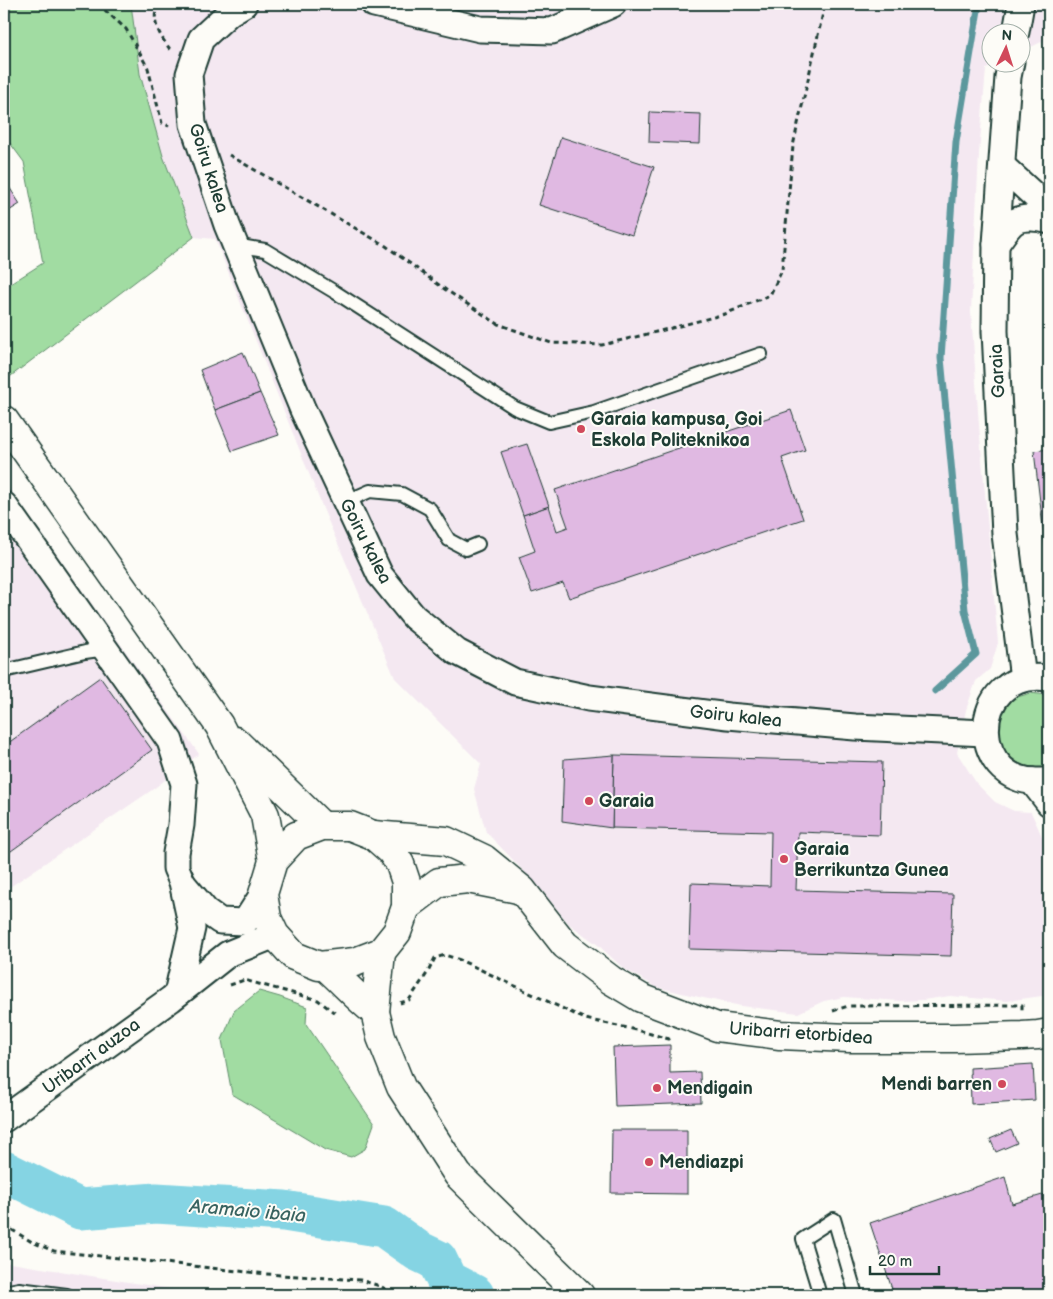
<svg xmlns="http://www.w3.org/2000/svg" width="1053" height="1299" viewBox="0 0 1053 1299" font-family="'Balsamiq Sans',sans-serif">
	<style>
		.built { fill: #f4e8f1 }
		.green { fill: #a1dca2; stroke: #608c6b }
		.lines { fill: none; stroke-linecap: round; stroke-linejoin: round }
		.stream { stroke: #5c989d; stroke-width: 7 }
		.river { stroke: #85d4e3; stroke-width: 41 }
		.building { fill: #e0b9e2; stroke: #1f3d34 }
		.lane-casing { stroke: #1f3d34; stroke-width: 16 }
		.street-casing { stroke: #1f3d34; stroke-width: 29 }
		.secondary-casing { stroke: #1f3d34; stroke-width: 31 }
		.path { stroke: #1f3d34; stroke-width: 3; stroke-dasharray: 5 4; stroke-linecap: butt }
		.lane { stroke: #fdfcf7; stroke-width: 12 }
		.street { stroke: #fdfcf7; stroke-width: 25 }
		.secondary { stroke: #fdfcf7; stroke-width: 28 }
		.poi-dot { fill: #d1495b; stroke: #fdfcf7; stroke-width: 2 }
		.labels { text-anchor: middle; stroke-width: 4; stroke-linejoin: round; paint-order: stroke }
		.street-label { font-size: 18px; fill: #1f3d34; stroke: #fdfcf7 }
		.poi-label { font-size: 18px; font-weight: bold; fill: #1f3d34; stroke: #fdfcf7; text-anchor: start }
		.water-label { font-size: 19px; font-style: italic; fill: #386360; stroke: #fdfcf7 }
	</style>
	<rect width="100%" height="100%" fill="#fdfcf7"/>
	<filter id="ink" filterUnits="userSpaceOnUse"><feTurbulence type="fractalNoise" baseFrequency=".02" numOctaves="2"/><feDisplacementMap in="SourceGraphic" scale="10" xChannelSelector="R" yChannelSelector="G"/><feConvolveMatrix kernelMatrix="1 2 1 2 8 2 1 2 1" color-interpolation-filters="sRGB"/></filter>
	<g filter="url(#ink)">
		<!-- built -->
		<g class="built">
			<polygon points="131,4 1049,4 1049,38 1021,52 1020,32 990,32 990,62 999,63 986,69 979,154 971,312 979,425 998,643 990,669 976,681 966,710 957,753 977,784 995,802 1014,811 1031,812 1049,852 1049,995 1007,1001 950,996 923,1000 900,1001 844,997 824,1001 798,1013 741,1006 699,997 656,987 623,968 598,945 569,924 540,888 486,832 474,789 481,764 395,678 324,511 215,239 194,237 163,156 140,74"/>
			<polygon points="4,481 199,754 152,790 4,891"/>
			<polygon points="4,1262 209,1295 4,1295"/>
		</g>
		<!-- green -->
		<g class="green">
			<polygon points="4,4 131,4 140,74 163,156 194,237 7,379 4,375 4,288 43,263 24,162 4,135"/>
			<polygon points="1031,693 1046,695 1049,697 1049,767 1048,768 1022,767 1005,756 997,734 1001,710 1014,698"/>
			<polygon points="259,991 280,997 307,1007 306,1024 374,1124 365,1149 351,1157 325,1150 232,1094 222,1040 234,1011"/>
		</g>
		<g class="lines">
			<!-- stream -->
			<g class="stream">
				<polyline points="935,691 976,654 965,610 941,358 956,142 979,4"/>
				<polyline points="4,1194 20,1179"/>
			</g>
			<!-- river -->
			<polyline class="river" points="4,1171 80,1209 156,1203 284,1211 384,1227 418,1251 437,1260 447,1281 474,1295"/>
		</g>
		<!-- building -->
		<g class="building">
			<polygon points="650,112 701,114 700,144 649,142"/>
			<polygon points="561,137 654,167 632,235 539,205"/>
			<polygon points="4,179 20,204 4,214"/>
			<polygon points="243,352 260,393 215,410 200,370"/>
			<polygon points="260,393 279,435 232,451 215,410"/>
			<polygon points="791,410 805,450 782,458 803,519 569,598 563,583 532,593 519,557 535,551 523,515 549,506 557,531 568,527 555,490"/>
			<polygon points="527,444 549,506 523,515 501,452"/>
			<polygon points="1049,449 1049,578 1034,451"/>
			<polygon points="100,677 152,750 4,856 4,746"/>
			<polygon points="614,755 882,762 880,835 798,832 796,890 953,894 951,956 689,949 691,883 770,886 771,832 612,828"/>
			<polygon points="614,755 612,828 562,821 564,759"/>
			<polygon points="670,1045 670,1073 700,1072 701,1103 615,1106 613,1047"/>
			<polygon points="1033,1064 1035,1100 971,1104 970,1068"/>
			<polygon points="612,1130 687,1130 687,1194 611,1193"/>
			<polygon points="1011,1130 1017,1143 996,1152 990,1139"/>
			<polygon points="1005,1177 1012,1204 1049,1193 1049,1295 894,1295 870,1223"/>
		</g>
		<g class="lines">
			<!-- lane casing -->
			<g class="lane-casing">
				<g id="lane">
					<polyline points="235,245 265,250 335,292 515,408 549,422 594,412 761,354"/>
					<polyline points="345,502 370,491 402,494 430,509 449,540 466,549 478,544"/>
					<polyline points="4,671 85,652 106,649"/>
					<polyline points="4,1295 8,1291 19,1289 67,1295"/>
					<polyline points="820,1295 803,1239 834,1219 856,1295"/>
				</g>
			</g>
			<!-- street casing -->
			<g class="street-casing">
				<g id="street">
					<polyline points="244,4 229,13 201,39 189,74 193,124 227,225 303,410 380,575 414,617 457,652 515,682 589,698 728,716 855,727 985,733"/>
					<polyline points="374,4 480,29 552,31 613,4"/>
					<polyline points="1016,32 1021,4"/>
					<polyline points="1011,62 1008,77 996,244 995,331 1005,534 1023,679"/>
					<polyline points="1002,166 1049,209"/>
					<path d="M996 244C1001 238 1008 226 1014 222 1023 216 1040 218 1049 221"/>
					<polyline points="4,505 170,741 184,784 181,825 176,853 176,868 182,882 192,928 177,994"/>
					<path d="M1049 678C965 666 966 794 1049 780"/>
					<polyline points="1032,781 1049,803"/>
					<polyline points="184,885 206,911 220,921 245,922 263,894"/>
					<polyline points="4,1119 171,999 228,954 275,935"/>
				</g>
			</g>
			<!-- secondary casing -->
			<g class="secondary-casing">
				<g id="secondary">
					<polyline points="4,420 219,725 265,815 273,861 263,894 267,918 275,935 294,956 319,966 355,962 381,952 397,932 406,907 406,882 400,864 391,851 373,835 350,826 322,826 296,836 273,861"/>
					<polyline points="235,741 322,826"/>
					<polyline points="373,835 446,841 484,859 522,890 565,945 611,980 641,998 717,1027 780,1035 849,1038 955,1038 1022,1036 1038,1035 1049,1033"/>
					<polyline points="406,907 439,882 468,879 518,889"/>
					<polyline points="381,952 375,1012 381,1037 401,1087 458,1175 580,1295"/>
					<path d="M325 966C342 981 357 998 375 1012"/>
				</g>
			</g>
			<!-- path -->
			<g class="path">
				<polyline points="98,4 126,29 148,68 162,123 169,126"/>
				<path d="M158 4C150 23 161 37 172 52"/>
				<polyline points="229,155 386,246 446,290 498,324 551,343 602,345 660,331 725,314 770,295 782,270 793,146 825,4"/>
				<polyline points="230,985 244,980 318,1000 336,1014"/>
				<polyline points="400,1003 409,1000 428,972 435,958 445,955 460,960 585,1019 637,1030 669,1039 673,1036"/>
				<polyline points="833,1011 848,1006 1022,1005 1022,1011"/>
				<polyline points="4,1225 32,1242 54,1251 266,1274 360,1280 380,1286 396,1295"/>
			</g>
			<!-- lane -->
			<use href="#lane" class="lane"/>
			<!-- street -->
			<use href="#street" class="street"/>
			<!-- secondary -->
			<use href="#secondary" class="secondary"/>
		</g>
	</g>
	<!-- markers -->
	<g class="poi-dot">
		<circle cx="581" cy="429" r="5"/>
		<circle cx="589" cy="801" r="5"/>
		<circle cx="784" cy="859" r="5"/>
		<circle cx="1002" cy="1084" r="5"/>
		<circle cx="657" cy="1088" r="5"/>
		<circle cx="649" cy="1162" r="5"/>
	</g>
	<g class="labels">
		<!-- street labels -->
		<g class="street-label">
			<text transform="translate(209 168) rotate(72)" y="6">Goiru kalea</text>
			<text transform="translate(997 371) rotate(-93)" y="6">Garaia</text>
			<text transform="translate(366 541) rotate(63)" y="6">Goiru kalea</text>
			<text transform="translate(736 716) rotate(6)" y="6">Goiru kalea</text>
			<text transform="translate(801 1033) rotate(4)" y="6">Uribarri etorbidea</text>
			<text transform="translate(91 1056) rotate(-36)" y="6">Uribarri auzoa</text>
		</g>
		<!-- poi labels -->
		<g class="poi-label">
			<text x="591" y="425">Garaia kampusa, Goi<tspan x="591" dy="21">Eskola Politeknikoa</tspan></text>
			<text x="599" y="807">Garaia</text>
			<text x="794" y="855">Garaia<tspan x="794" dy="21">Berrikuntza Gunea</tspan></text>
			<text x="992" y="1090" text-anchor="end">Mendi barren</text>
			<text x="667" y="1094">Mendigain</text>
			<text x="659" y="1168">Mendiazpi</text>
		</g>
		<!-- water labels -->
		<g class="water-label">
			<text transform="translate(248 1210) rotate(5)" y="7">Aramaio ibaia</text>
		</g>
	</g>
	<!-- margin -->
	<rect width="1053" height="1299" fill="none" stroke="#fdfcf7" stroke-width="20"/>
	<rect x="10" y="10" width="1033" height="1279" fill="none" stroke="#1f3d34" stroke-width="2" filter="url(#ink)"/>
	<!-- north arrow -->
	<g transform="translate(1006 48) rotate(4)"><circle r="24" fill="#fdfcf7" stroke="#a4b0a9"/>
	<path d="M0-4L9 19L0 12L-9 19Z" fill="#d1495b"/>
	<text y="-8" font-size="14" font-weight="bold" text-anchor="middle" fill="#1f3d34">N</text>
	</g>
	<!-- scale -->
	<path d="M870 1266v8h69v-8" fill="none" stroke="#1f3d34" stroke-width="2.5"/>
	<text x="878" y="1266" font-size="15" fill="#1f3d34" stroke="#fdfcf7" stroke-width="4" paint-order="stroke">20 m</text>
</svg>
